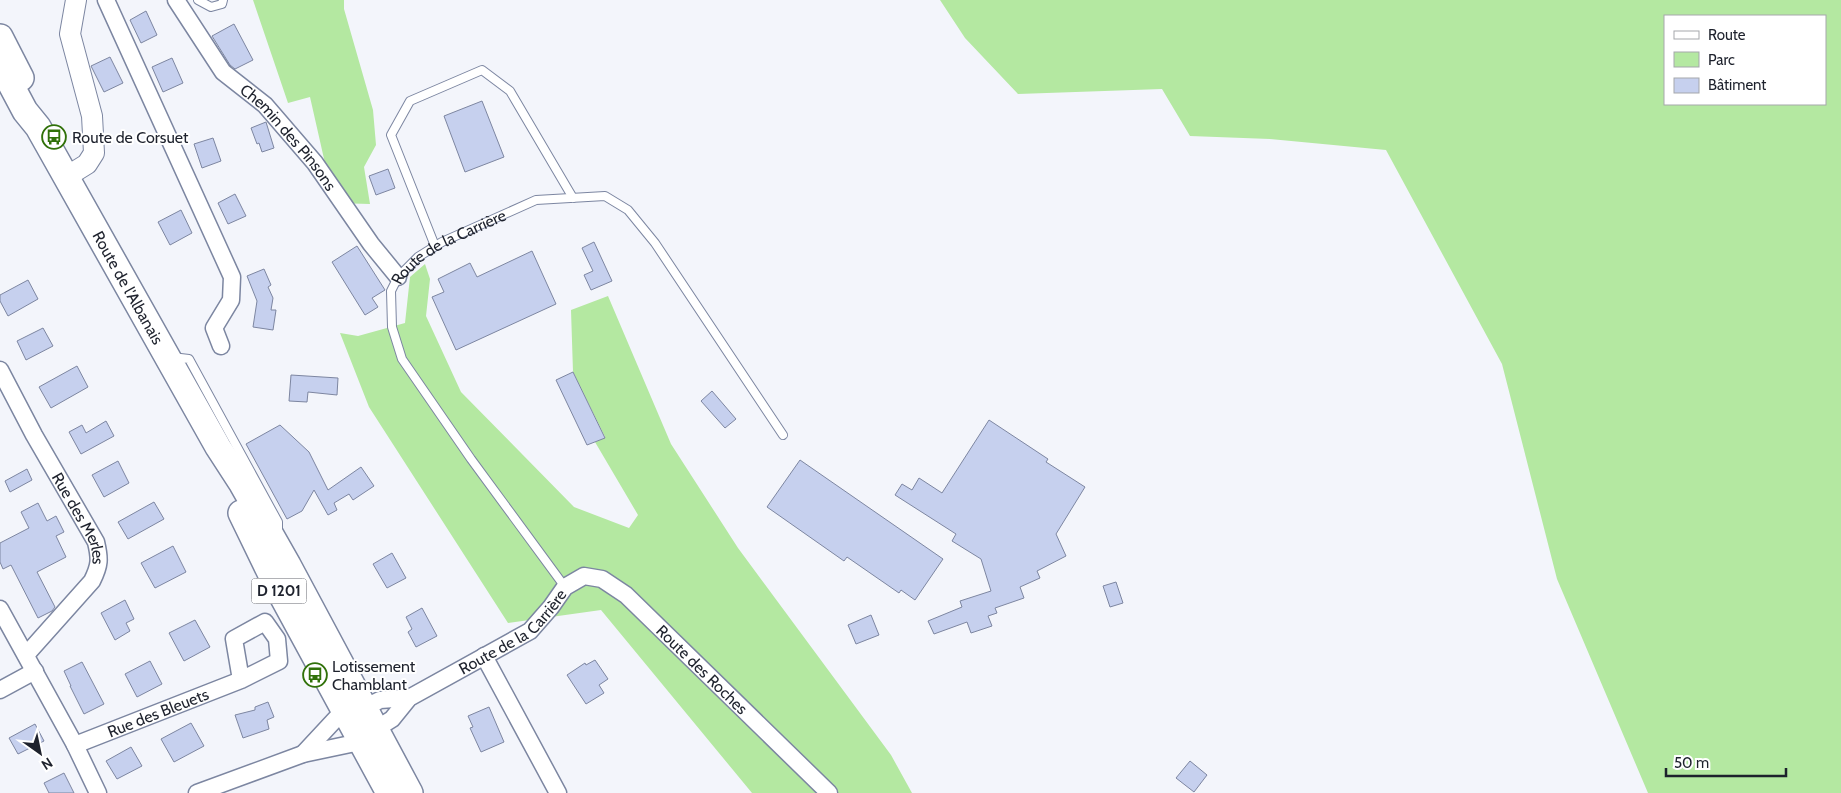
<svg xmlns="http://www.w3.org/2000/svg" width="1841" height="793" viewBox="0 0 1841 793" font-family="Cabin,sans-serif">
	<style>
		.green { fill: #b4e8a1; fill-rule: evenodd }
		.building { fill: #c6d0ee; stroke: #7d86a1 }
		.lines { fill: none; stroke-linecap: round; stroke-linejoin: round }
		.service-casing { stroke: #7c86a1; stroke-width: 10 }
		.minor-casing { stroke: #7c86a1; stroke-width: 19 }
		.tertiary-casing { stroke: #7c86a1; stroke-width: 22 }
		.primary-casing { stroke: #7c86a1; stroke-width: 28 }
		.service { stroke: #fff; stroke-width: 8 }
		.minor { stroke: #fff; stroke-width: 16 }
		.tertiary { stroke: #fff; stroke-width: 20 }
		.primary { stroke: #fff; stroke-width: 25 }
		.labels { text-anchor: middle; stroke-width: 4; stroke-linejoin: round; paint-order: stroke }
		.shield { fill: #fff; stroke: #62646c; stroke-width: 1 }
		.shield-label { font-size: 15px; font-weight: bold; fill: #1e222d }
		.poi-label { font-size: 16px; fill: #1e222d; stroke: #fff; text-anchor: start }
		.street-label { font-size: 16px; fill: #1e222d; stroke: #fff }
	</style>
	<rect width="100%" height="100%" fill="#f3f5fb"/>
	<!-- green -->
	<g class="green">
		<polygon points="253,0 344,0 344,9 373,110 376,145 364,167 370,204 334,203 310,97 288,103"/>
		<path d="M940 0H1841V793H1648L1557 579 1502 364 1386 150 1270 139 1190 136 1162 89 1018 94 965 38ZM1665 16H1825V104H1665Z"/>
		<polygon points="425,264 430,279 426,316 461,392 574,507 629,528 638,515 595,442 605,437 573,372 571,310 608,296 671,444 738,548 891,755 912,793 752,793 601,610 508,623 369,407 340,333 358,336 405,323 410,277"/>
	</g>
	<!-- building -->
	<g class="building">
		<polygon points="146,11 157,35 141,43 130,20"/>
		<polygon points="234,24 253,60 235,69 230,65 212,36"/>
		<polygon points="110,57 123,83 104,92 91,66"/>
		<polygon points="172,58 183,83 163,92 152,67"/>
		<polygon points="482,101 504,157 465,172 444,116"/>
		<polygon points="266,122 274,148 262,152 259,143 257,144 251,128"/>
		<polygon points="213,138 221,161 202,168 194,144"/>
		<polygon points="388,169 395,188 376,195 369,176"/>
		<polygon points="235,194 246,216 228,224 218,203"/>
		<polygon points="181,210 192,233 170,245 158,222"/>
		<polygon points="594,242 612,281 591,290 584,275 593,271 582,248"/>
		<polygon points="357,246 385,290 372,298 378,307 365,315 332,262"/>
		<polygon points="532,251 556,304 456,350 432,297 444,292 438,279 470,263 477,277"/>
		<polygon points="264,269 271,285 268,287 273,298 271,310 276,310 273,330 253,327 257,301 247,276"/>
		<polygon points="28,280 38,299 8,316 0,301 0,295"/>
		<polygon points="43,328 53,346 26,360 17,341"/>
		<polygon points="77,366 88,387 51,408 39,387"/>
		<polygon points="573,372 605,438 587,445 556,380"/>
		<polygon points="291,375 338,378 337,395 308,392 307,402 289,401"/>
		<polygon points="712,391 736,419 725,428 701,401"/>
		<polygon points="989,420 1048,459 1046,462 1085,487 1056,534 1066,556 1037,571 1040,578 1020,587 1024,598 995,608 997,613 988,616 992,626 971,633 967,622 934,634 928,621 962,607 960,601 991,591 981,559 952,541 956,534 895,495 902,484 912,490 919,478 942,493"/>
		<polygon points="106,421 114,436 81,454 69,432 82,425 86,433"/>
		<polygon points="280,425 309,452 328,490 361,467 374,486 353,500 349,494 334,503 337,510 328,515 314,490 302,511 287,519 246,444"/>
		<polygon points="800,460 943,559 915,600 901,590 899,593 847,557 844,561 767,507"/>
		<polygon points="118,461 129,483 104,497 92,475"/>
		<polygon points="27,469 32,480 10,492 5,481"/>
		<polygon points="154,502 164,519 128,539 118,522"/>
		<polygon points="38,503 47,521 56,516 64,532 56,536 66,557 37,572 55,607 52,611 38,618 11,565 3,569 0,562 0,543 29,528 21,512"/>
		<polygon points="173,546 186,572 155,588 141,563"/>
		<polygon points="392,553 406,578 387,588 373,564"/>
		<polygon points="1116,582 1123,603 1110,607 1103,586"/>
		<polygon points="125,600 134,619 126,623 130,631 115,640 101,613"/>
		<polygon points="422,608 437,636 416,647 408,632 412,629 406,617"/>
		<polygon points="871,615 879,635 856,644 848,625"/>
		<polygon points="195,620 210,647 184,661 169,633"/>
		<polygon points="595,660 608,679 599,685 604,693 586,704 567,675 585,663 586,665"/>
		<polygon points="150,661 162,684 137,697 125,674"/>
		<polygon points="82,662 104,704 84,714 70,686 71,686 64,671"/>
		<polygon points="268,702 274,717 267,720 269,729 243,738 235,715 255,710 255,707"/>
		<polygon points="489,707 504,742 481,752 470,728 473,727 468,716"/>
		<polygon points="191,723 204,746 174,762 161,739"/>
		<polygon points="35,724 44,741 18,754 9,738"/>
		<polygon points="131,747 142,766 117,779 106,761"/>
		<polygon points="1190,761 1207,775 1194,792 1176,778"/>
		<polygon points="64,773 74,793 49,793 44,783"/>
	</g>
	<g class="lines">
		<!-- service casing -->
		<g class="service-casing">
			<g id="service">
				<polyline points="198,0 211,7 222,4 223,0"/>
				<polyline points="435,246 391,135 410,101 482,70 510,91 573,198"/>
				<polyline points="172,357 189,359 278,522 278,532"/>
				<path id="s1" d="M565 587 471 459 402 359 392 327 391 291 398 277 418 257 442 242 536 200 605 196 628 210 655 243 783 435"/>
			</g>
		</g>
		<!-- minor casing -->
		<g class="minor-casing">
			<g id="minor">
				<polyline points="106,0 232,277 231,300 214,328 221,346"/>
				<path id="s2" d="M176 0 223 72 265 105 315 163 371 244 398 277"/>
				<path id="s3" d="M0 370 34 435 96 542C100 559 100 565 92 581L26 655"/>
				<polyline points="0,609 75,745 98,793"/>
				<polyline points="484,656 558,793"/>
				<polyline points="0,690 35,671"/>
				<polyline points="364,717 364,708 380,700 409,698"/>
				<path id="s4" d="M376 729 392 719 409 698 530 631 551 607 565 587 584 576 602 579 626 595 829 793"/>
				<path id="s5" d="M75 745 241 680 279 661 277 639 265 622 234 639 241 680"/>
				<polyline points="303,754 343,711"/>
				<polyline points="197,793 303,754 360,742"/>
			</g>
		</g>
		<!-- tertiary casing -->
		<g class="tertiary-casing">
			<polyline id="tertiary" points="66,177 87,164 94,153 92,116 70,34 76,0"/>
		</g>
		<!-- primary casing -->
		<g class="primary-casing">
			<g id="primary">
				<polyline points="0,37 21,78"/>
				<path id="s6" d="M0 64 25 111 38 127 218 447 242 484 288 565 410 793"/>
				<polyline points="241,513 275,583 389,793"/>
			</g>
		</g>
		<!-- service -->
		<use href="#service" class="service"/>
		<!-- minor -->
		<use href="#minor" class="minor"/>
		<!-- tertiary -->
		<use href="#tertiary" class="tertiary"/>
		<!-- primary -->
		<use href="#primary" class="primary"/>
	</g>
	<!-- icons -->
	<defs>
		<g id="bus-ring" transform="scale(1.25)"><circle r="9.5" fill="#fff" stroke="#307109" stroke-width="1.5"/><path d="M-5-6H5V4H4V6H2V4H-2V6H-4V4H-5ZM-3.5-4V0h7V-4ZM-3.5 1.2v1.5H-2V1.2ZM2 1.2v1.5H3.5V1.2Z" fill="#307109"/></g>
	</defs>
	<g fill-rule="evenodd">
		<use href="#bus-ring" x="54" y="137"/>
		<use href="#bus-ring" x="315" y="675"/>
	</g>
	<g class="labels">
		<!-- shield labels -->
		<rect class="shield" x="251.5" y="578.5" width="55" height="25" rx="4"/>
		<g class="shield-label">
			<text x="279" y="596">D 1201</text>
		</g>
		<!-- poi labels -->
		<g class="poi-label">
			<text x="72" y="143">Route de Corsuet</text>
			<text x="332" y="672">Lotissement<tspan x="332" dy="18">Chamblant</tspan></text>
		</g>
		<!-- street labels -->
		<g class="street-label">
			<text dy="6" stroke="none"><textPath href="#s2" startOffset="179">Chemin des Pinsons</textPath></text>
			<text dy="6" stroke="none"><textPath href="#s1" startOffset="425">Route de la Carrière</textPath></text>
			<text dy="6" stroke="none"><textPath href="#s6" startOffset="258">Route de l'Albanais</textPath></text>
			<text dy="6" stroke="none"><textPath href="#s3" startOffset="169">Rue des Merles</textPath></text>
			<text dy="6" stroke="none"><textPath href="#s4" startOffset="170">Route de la Carrière</textPath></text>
			<text dy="6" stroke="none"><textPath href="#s4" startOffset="416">Route des Roches</textPath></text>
			<text dy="6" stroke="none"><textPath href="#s5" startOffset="89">Rue des Bleuets</textPath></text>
		</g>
	</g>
	<!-- legend -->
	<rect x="1664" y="15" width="162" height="90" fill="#ffffff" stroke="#a5a7ab"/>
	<rect x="1674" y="31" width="25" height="8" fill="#ffffff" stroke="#a5a7ab"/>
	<text x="1708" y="40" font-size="15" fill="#1e222d">Route</text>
	<rect x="1674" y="52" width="25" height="15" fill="#b4e8a1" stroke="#a5a7ab"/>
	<text x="1708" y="65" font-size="15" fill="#1e222d">Parc</text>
	<rect x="1674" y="78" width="25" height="15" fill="#c6d0ee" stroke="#a5a7ab"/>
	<text x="1708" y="90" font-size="15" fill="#1e222d">Bâtiment</text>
	<!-- north arrow -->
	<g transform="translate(40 753) rotate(147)" stroke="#ffffff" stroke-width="4" paint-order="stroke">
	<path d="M0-4L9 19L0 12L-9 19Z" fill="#1e222d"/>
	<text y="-8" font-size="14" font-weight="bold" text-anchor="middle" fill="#1e222d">N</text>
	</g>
	<!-- scale -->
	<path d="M1666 768v8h120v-8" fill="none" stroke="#1e222d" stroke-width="2.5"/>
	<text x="1674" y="768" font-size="15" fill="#1e222d" stroke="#ffffff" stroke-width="4" paint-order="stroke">50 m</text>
</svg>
